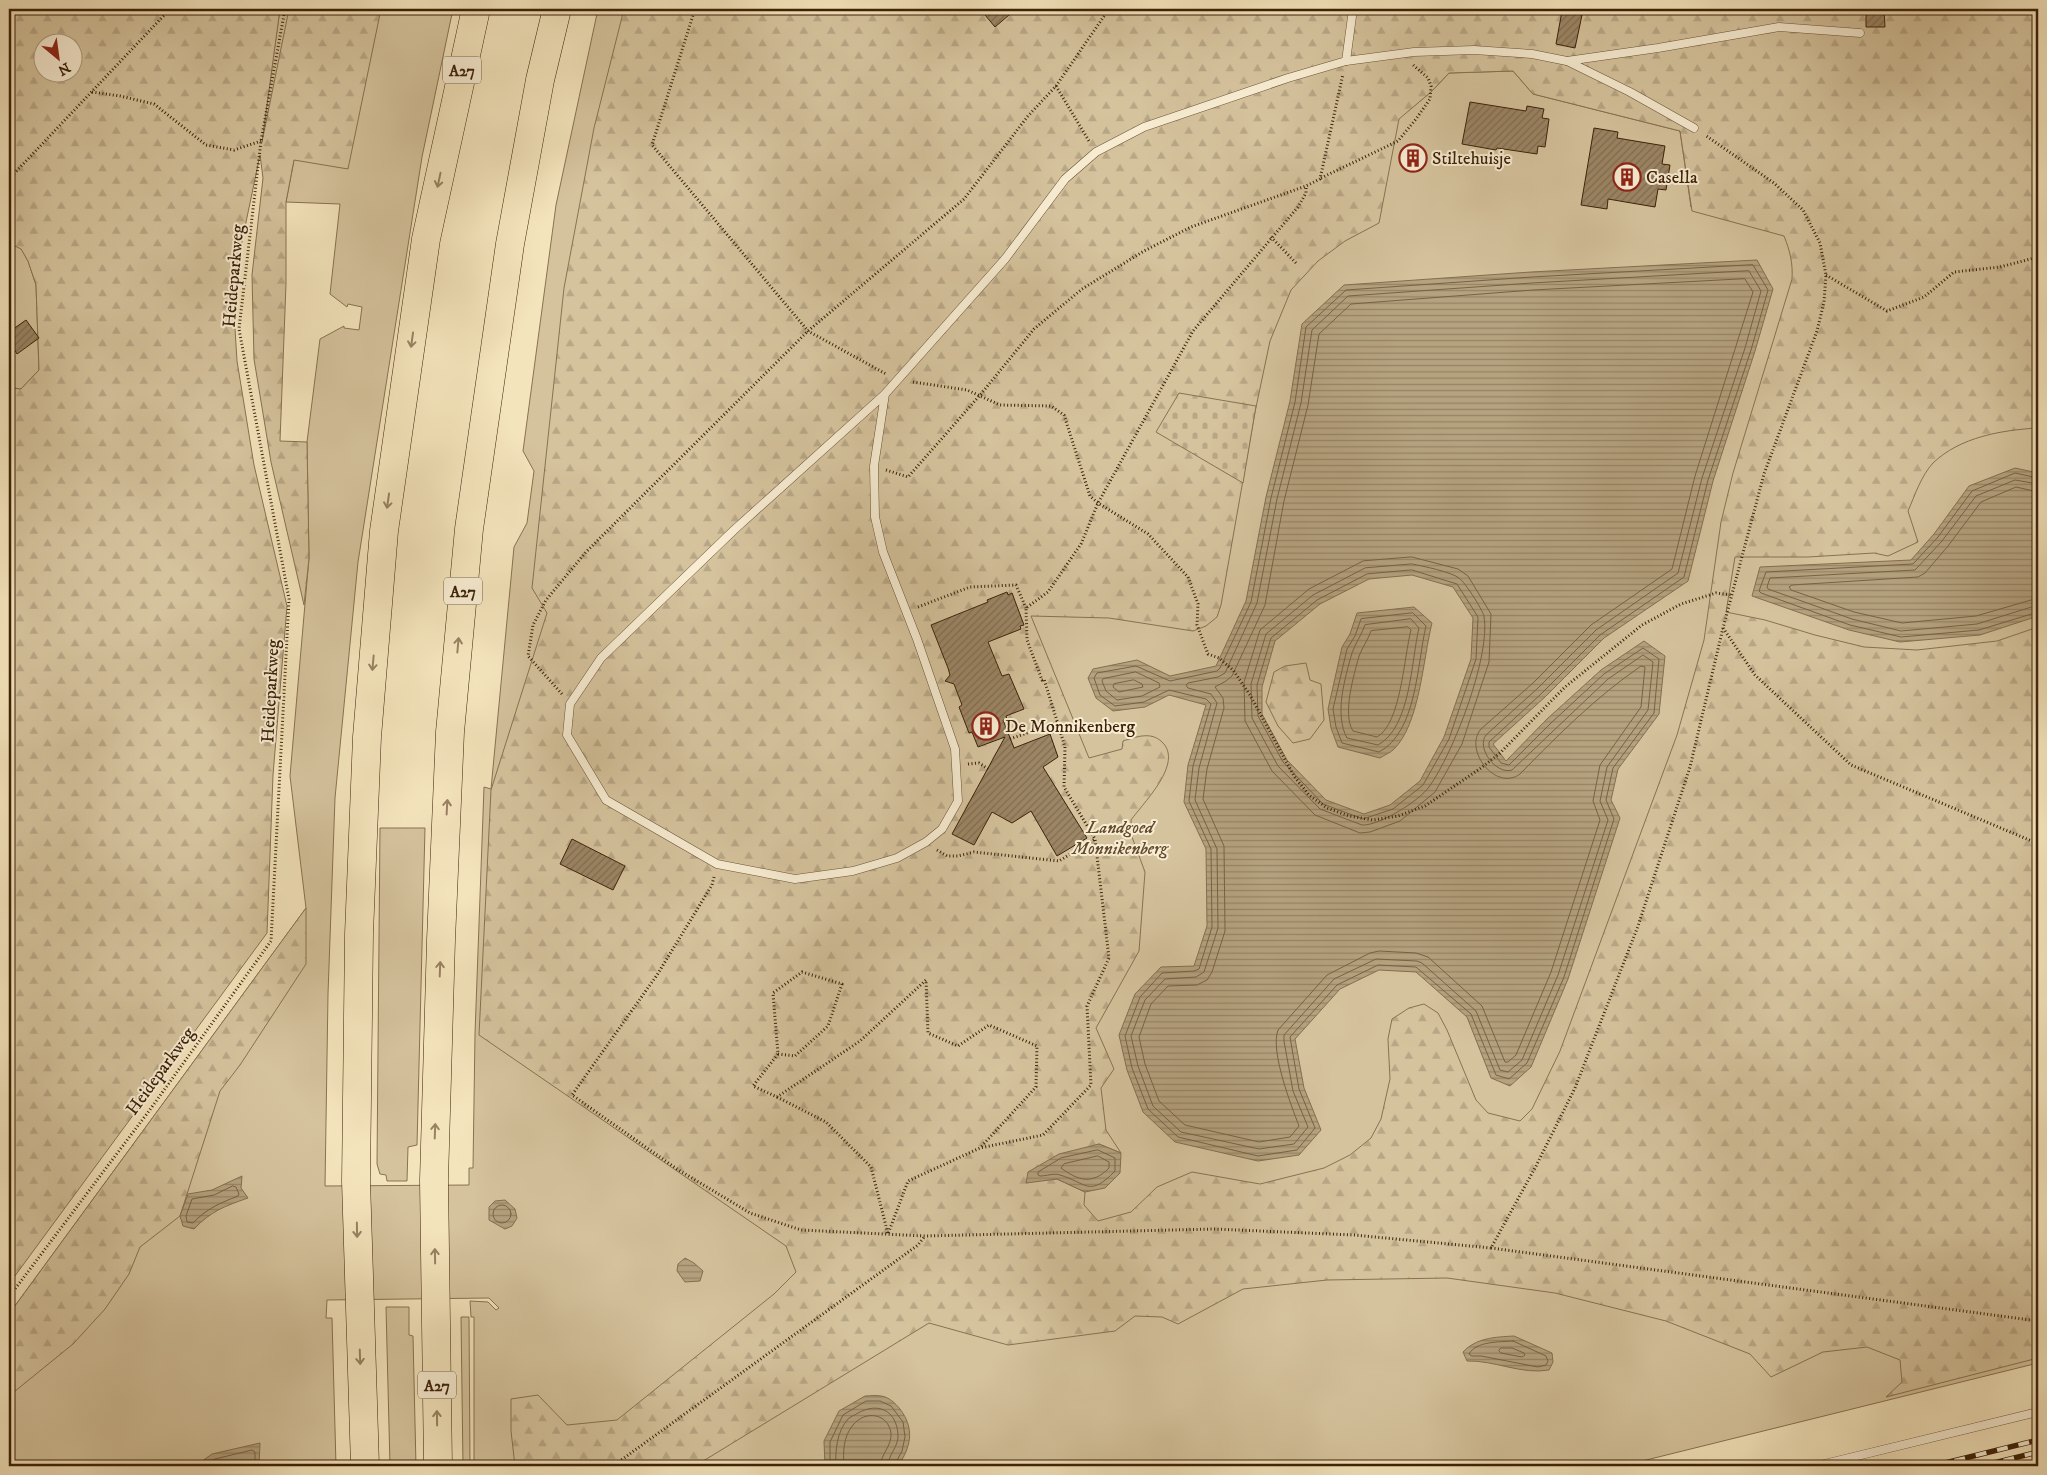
<svg xmlns="http://www.w3.org/2000/svg" width="2047" height="1475" viewBox="0 0 2047 1475" font-family="'IM FELL DW Pica',serif">
	<style>
		.green { fill: #d5c39d; stroke: #887252; fill-rule: evenodd }
		.forest { fill: url(#forest-firs); stroke: #887252; fill-rule: evenodd }
		.cemetery { fill: url(#cemetery-stones); stroke: #887252 }
		.water { fill: url(#water-rules); stroke: #856e4f; fill-rule: evenodd }
		.lines { fill: none; stroke-linecap: round; stroke-linejoin: round }
		.shore { stroke: #786244; stroke-width: 1 }
		.building { fill: url(#building-hatch); stroke: #3c2108 }
		.service-casing { stroke: #6a5235; stroke-width: 9 }
		.motorway-casing { stroke: #3c2108; stroke-width: 29 }
		.path { stroke: #3c2108; stroke-width: 3; stroke-dasharray: 1 2.5; stroke-linecap: butt }
		.service { stroke: #f8edd3; stroke-width: 8 }
		.motorway { stroke: #f4e4bc; stroke-width: 28 }
		.rail-casing { stroke: #3c2108; stroke-width: 5.5 }
		.rail { stroke: #f8edd3; stroke-width: 4; stroke-dasharray: 11; stroke-linecap: butt }
		.oneway { stroke: #988262 }
		.labels { text-anchor: middle; stroke-width: 4; stroke-linejoin: round; paint-order: stroke }
		.shield { fill: #f8edd3; stroke: #745e45; stroke-width: 1 }
		.shield-label { font-size: 16px; font-weight: bold; fill: #3c2108 }
		.poi-label { font-size: 18px; fill: #3c2108; stroke: #f8edd3; text-anchor: start }
		.street-label { font-size: 18px; fill: #3c2108; stroke: #f8edd3 }
		.park-label { font-size: 18px; font-style: italic; fill: #624a2d; stroke: #f8edd3 }
	</style>
	<defs>
		<pattern id="forest-firs" width="22" height="20" patternUnits="userSpaceOnUse" patternTransform="scale(1.25)"><rect width="22" height="20" fill="#d5c39d"/><path d="M5 1l3.5 6h-7zM16 11l3.5 6h-7z" fill="#b8a786"/></pattern>
		<pattern id="cemetery-stones" width="16" height="16" patternUnits="userSpaceOnUse" patternTransform="scale(1.25)"><rect width="16" height="16" fill="#d5c39d"/><path d="M2 7V4a2 2 0 0 1 4 0v3zM10 15v-3a2 2 0 0 1 4 0v3z" fill="#b8a786"/></pattern>
		<pattern id="water-rules" width="6" height="5" patternUnits="userSpaceOnUse" patternTransform="scale(1.25)"><rect width="6" height="5" fill="#b5a27f"/><path d="M0 2.5h6" fill="none" stroke="#948466"/></pattern>
		<pattern id="building-hatch" width="6" height="6" patternUnits="userSpaceOnUse" patternTransform="scale(1.25)"><rect width="6" height="6" fill="#9c8666"/><path d="M-1 1l2-2M0 6l6-6M5 7l2-2" fill="none" stroke="#806d52"/></pattern>
	</defs>
	<rect width="100%" height="100%" fill="#f4e4bc"/>
	<filter id="stains"><feTurbulence type="fractalNoise" baseFrequency=".004" numOctaves="4"/><feColorMatrix values="0 0 0 0 .2 0 0 0 0 .09 0 0 0 0 .02 0 0 0 .5 -.17"/></filter>
	<radialGradient id="worn" r=".72"><stop offset=".6" stop-color="#630" stop-opacity="0"/><stop offset="1" stop-color="#630" stop-opacity=".3"/></radialGradient>
	<!-- green -->
	<g class="green">
		<path d="M280 9H453L422 157 358 562 335 798 328 994 325 1186 469 1185V1168H473L475 1034 484 787 491 789 514 547 527 523 534 471 523 451 556 205 598 9H2038V1363L1622 1466H474V1317H471L470 1301 488 1302 496 1310 499 1308 489 1298 327 1300 326 1318H332L336 1466H9V1314L306 908 290 776 309 558 307 442 320 339 344 326V328L359 330 362 307 348 304 347 307 330 294 340 204 286 202 294 160 260 153ZM1419 61 1587 63 1672 107 1693 172 1691 207 1680 131 1533 94 1513 71 1449 73 1431 92 1408 111Z"/>
		<polygon points="9,243 21,248 28,261 36,285 39,370 21,389 9,387"/>
		<polygon points="380,828 425,828 417,1145 408,1147 407,1181 387,1181 386,1175 380,1174 377,1164"/>
		<polygon points="386,1307 409,1307 409,1335 413,1336 416,1466 390,1466"/>
		<polygon points="461,1317 469,1317 470,1466 463,1466"/>
	</g>
	<!-- forest -->
	<g class="forest">
		<path d="M9 9H280L262 142 289 9H381L348 169 294 160 286 202V284L280 441 307 442 309 558 304 605 271 462 254 359 252 275 263 178 260 155 235 275V329L237 361 254 465 287 606 273 775 267 933 9 1284V388L21 389 39 370 36 285 28 261 21 249 9 243ZM42 42H72V72H42Z"/>
		<path d="M624 9H2038V428C2002 430 1960 437 1933 463 1921 476 1915 495 1908 511L1918 542 1888 556 1874 553 1808 557H1735L1726 612 1765 620 1815 635 1864 647 1917 650 1997 641 2038 627V1358L1886 1397 1902 1382 1900 1360 1867 1347 1823 1352 1771 1377 1750 1354 1666 1321 1555 1293 1447 1278 1327 1280 1243 1289 1178 1324 1162 1317 1135 1316 1115 1331 1008 1345 929 1323 695 1466H515L511 1431V1399L538 1395 567 1425 617 1420 774 1294 796 1272 786 1246 479 1035 491 790 547 613 532 588 564 288 594 128ZM1513 71 1533 94 1680 131 1692 211 1784 236C1790 251 1793 263 1792 279L1733 473 1721 522 1704 640 1677 735 1560 1051 1532 1109 1520 1121 1488 1113 1476 1100 1447 1030 1438 1013 1424 1004 1409 1008 1392 1019 1388 1039 1390 1079 1381 1119 1371 1138 1350 1155 1324 1168 1260 1184 1192 1172 1157 1187 1131 1212 1098 1221 1084 1205 1085 1192 1057 1179 1026 1182 1099 1144 1121 1153 1106 1130 1101 1088 1114 1069 1096 1028 1139 951 1145 872 1132 837 1131 820C1144 802 1184 763 1162 742 1151 731 1136 737 1123 741L1122 749 1089 758 1031 616 1109 618 1193 631 1206 626 1217 617 1221 605 1255 412 1270 341 1291 290 1318 261 1345 241 1379 223 1399 119 1431 92 1449 73Z"/>
		<polygon points="1306,663 1310,680 1321,684 1324,720 1310,739 1293,743 1278,726 1266,702 1274,672 1285,666"/>
		<polygon points="306,908 306,964 240,1065 220,1091 180,1216 140,1247 129,1274 105,1309 73,1344 9,1396 9,1314"/>
	</g>
	<!-- cemetery -->
	<polygon class="cemetery" points="1179,393 1256,406 1243,483 1156,432"/>
	<!-- water -->
	<g class="water">
		<path d="M1757 260 1773 289 1755 351 1713 481 1688 581 1604 638 1545 697 1493 744 1506 761 1547 719 1601 670 1644 641 1665 656 1659 714 1618 769 1611 800 1620 818 1568 979 1531 1067 1510 1086 1491 1078 1467 1017 1416 972 1379 970 1340 989 1295 1039 1304 1088 1321 1130 1299 1155 1258 1161 1175 1142 1143 1112 1127 1070 1119 1035 1135 994 1161 967 1194 966 1207 926 1206 849 1184 802 1188 765 1206 705 1169 695 1145 707 1113 711 1096 698 1088 678 1093 669 1137 660 1170 676 1216 666 1246 601 1266 497 1290 401 1302 324 1344 285 1531 272ZM1412 575 1453 587 1473 618 1471 659 1444 737 1420 781 1390 805 1364 814 1326 800 1287 760 1262 714V687L1275 641 1320 604 1369 579Z"/>
		<polygon points="2015,468 2038,473 2038,616 1980,635 1900,642 1849,630 1752,596 1760,567 1911,560 1934,534 1969,486"/>
		<path d="M1414 607 1432 623C1423 658 1420 725 1393 750 1390 753 1384 755 1380 758L1338 747 1331 728 1328 709 1342 647 1350 634 1357 613Z"/>
		<polygon points="1099,1144 1121,1153 1120,1173 1105,1188 1085,1192 1057,1179 1026,1183 1028,1172 1059,1154"/>
		<path d="M242 1176 241 1188 248 1198C225 1206 211 1211 194 1229L183 1226 180 1216 188 1194 212 1190Z"/>
		<polygon points="505,1200 515,1209 517,1218 512,1226 505,1229 489,1220 489,1207 495,1201"/>
		<polygon points="685,1258 694,1263 703,1271 700,1281 685,1282 677,1271 678,1264"/>
		<path d="M1514 1336 1552 1353 1553 1362 1549 1370C1522 1375 1494 1360 1467 1361L1463 1352C1476 1338 1495 1337 1514 1336Z"/>
		<path d="M865 1396C870 1396 876 1395 881 1396 889 1397 895 1403 900 1409 915 1429 911 1447 898 1466H825L824 1441 839 1411Z"/>
		<polygon points="260,1443 259,1466 195,1466 212,1454"/>
	</g>
	<g class="lines">
		<!-- shore -->
		<g class="shore">
			<polygon points="1753,265 1768,290 1751,350 1708,480 1684,577 1600,635 1542,693 1489,742 1489,747 1501,763 1509,765 1551,723 1604,674 1643,648 1659,659 1654,713 1613,768 1606,800 1614,819 1564,977 1527,1063 1509,1079 1496,1075 1471,1014 1416,967 1378,965 1337,985 1290,1037 1299,1089 1315,1128 1297,1150 1258,1156 1178,1137 1148,1109 1132,1068 1125,1036 1140,997 1162,973 1194,971 1199,969 1212,927 1211,849 1189,801 1193,766 1211,704 1206,699 1169,690 1144,702 1115,706 1100,695 1094,678 1097,673 1136,666 1170,681 1217,671 1220,668 1251,602 1271,498 1295,402 1306,327 1346,290 1532,277"/>
			<path d="M1749 271 1761 291 1745 348 1702 478 1678 573 1596 630 1538 688 1486 735C1476 748 1496 775 1512 770L1608 679 1643 655 1653 662 1648 710 1607 767 1600 801 1608 820 1558 975 1522 1060 1508 1072 1500 1070 1476 1011 1422 963 1417 961 1376 959 1334 979 1284 1035V1041L1293 1091 1308 1127 1294 1144 1259 1149 1181 1132 1153 1106 1138 1066 1131 1036 1145 1000 1165 979 1196 977 1204 972 1218 928 1217 849 1195 800 1199 768 1217 703 1211 694 1188 688 1186 685 1188 683 1218 677 1225 673 1257 603 1277 499 1301 403 1312 330 1348 296 1532 283Z"/>
			<path d="M1745 279 1753 292 1695 476 1672 569 1591 625 1533 683 1481 729C1463 750 1496 792 1520 774 1558 735 1596 697 1641 666L1645 667 1641 707 1600 765 1593 801 1600 820 1551 972 1516 1055 1508 1062H1505L1482 1006 1428 957 1416 953 1379 951 1370 953 1327 975 1278 1030C1270 1051 1291 1105 1299 1126L1290 1137 1259 1142 1185 1125 1159 1101 1145 1064 1139 1037 1151 1004 1168 986 1197 985 1207 980 1212 972 1225 931 1224 846 1203 799 1207 769 1224 708 1223 698 1215 687 1226 681 1232 676 1265 605 1284 501 1308 405 1319 334 1351 304 1533 290Z"/>
			<polyline points="2038,478 2015,473 1972,491 1938,537 1913,564 1766,572 1759,591 1761,593 1850,625 1901,637 1979,630 2038,612"/>
			<polyline points="2038,484 2015,480 1976,496 1942,541 1915,570 1770,578 1767,587 1768,589 1852,619 1901,631 1977,624 2038,605"/>
			<polyline points="2038,492 2016,487 1981,502 1948,546 1925,573 1918,577 1792,585 1789,587 1791,590 1854,612 1902,623 1976,616 2038,598"/>
			<polygon points="1412,557 1458,569 1468,576 1491,614 1489,662 1462,744 1435,792 1400,821 1370,832 1360,833 1315,815 1272,771 1245,721 1244,682 1260,630 1309,589 1363,561"/>
			<path d="M1412 564C1423 566 1451 572 1459 578 1465 582 1482 609 1484 616 1491 656 1453 754 1429 787 1419 801 1379 826 1362 825L1320 809 1278 766 1252 718 1251 684 1266 634 1313 595 1365 568Z"/>
			<polygon points="1412,570 1457,584 1478,617 1476,659 1449,739 1423,785 1393,809 1363,819 1323,804 1283,762 1258,716 1257,685 1271,638 1317,600 1367,574"/>
			<path d="M1413 613 1426 626C1417 664 1417 732 1379 752L1342 743 1336 727 1333 709 1347 649 1355 636 1361 619Z"/>
			<path d="M1411 619 1419 628C1411 661 1411 727 1378 745L1347 738C1334 714 1345 678 1352 653 1355 644 1362 634 1365 625Z"/>
			<path d="M1408 627 1411 630C1404 656 1401 724 1377 737L1353 731C1342 714 1354 675 1359 656 1362 648 1368 640 1371 631Z"/>
			<polygon points="1136,672 1159,683 1160,687 1142,696 1117,700 1106,691 1102,681 1103,679"/>
			<polygon points="1134,680 1142,684 1143,687 1119,692 1113,687 1114,684"/>
			<path d="M1098 1150 1115 1158V1171C1089 1198 1087 1183 1060 1175 1054 1173 1046 1176 1040 1176L1038 1175V1172L1061 1158Z"/>
			<path d="M1098 1156 1109 1162V1168C1092 1185 1079 1181 1061 1168L1064 1164Z"/>
			<path d="M233 1186 236 1187 239 1194 238 1196C220 1203 206 1209 193 1223L187 1222 186 1216 192 1199 214 1195Z"/>
			<circle cx="502" cy="1214" r="9"/>
			<path d="M1513 1341 1546 1356 1548 1361 1546 1365 1538 1367 1481 1356H1472L1469 1354C1476 1341 1500 1342 1513 1341Z"/>
			<polygon points="1501,1348 1512,1348 1524,1353 1525,1355 1522,1357 1501,1353 1499,1351"/>
			<polyline points="203,1466 215,1459 252,1450 255,1452 255,1466"/>
			<polyline points="830,1466 830,1442 843,1415 866,1401 880,1401 891,1406 903,1422 905,1437 902,1451 894,1466"/>
			<path d="M836 1466C835 1451 837 1431 848 1419 850 1417 855 1415 858 1413 878 1402 896 1410 898 1434 899 1447 888 1454 888 1466"/>
			<path d="M844 1466C843 1452 843 1437 853 1425 865 1410 888 1413 891 1433 892 1446 881 1454 880 1466"/>
		</g>
	</g>
	<!-- building -->
	<g class="building">
		<polygon points="980,9 1016,9 995,27"/>
		<polygon points="1866,9 1884,9 1885,27 1866,27"/>
		<polygon points="1562,11 1582,15 1575,48 1556,44"/>
		<polygon points="1470,102 1526,111 1527,106 1544,109 1542,118 1549,119 1545,147 1538,146 1537,154 1497,148 1496,150 1462,144"/>
		<polygon points="1594,128 1618,132 1617,138 1665,146 1662,164 1670,165 1666,190 1658,189 1655,207 1608,199 1607,209 1581,205"/>
		<polygon points="1406,148 1423,154 1419,169 1403,163"/>
		<polygon points="26,320 39,338 17,354 14,349 9,353 9,332"/>
		<polygon points="1007,592 1008,595 1012,593 1024,625 1020,626 1021,629 988,642 1002,676 1009,674 1024,709 1006,716 1007,719 1003,720 1014,748 1050,734 1058,757 1043,767 1087,838 1057,856 1031,811 1012,823 992,812 974,845 952,834 1005,737 978,747 972,732 969,733 959,707 962,705 954,684 945,681 950,675 948,668 931,625 988,602 987,600"/>
		<polygon points="572,839 625,866 613,890 560,864"/>
	</g>
	<g class="lines">
		<!-- service casing -->
		<g class="service-casing">
			<g id="service">
				<polyline points="1346,61 1353,9"/>
				<polyline points="1694,128 1630,92 1567,61 1658,48 1779,27 1860,33"/>
				<polyline points="885,394 874,466 875,517 883,552 917,639 955,749 958,801 942,829 926,842 897,858 853,871 795,879 717,864 606,800 567,735 570,704 601,658 734,530 885,394 1005,259 1065,179 1096,152 1144,127 1288,78 1346,61 1414,52 1474,50 1532,54 1567,61"/>
				<polyline points="1816,1466 2038,1412"/>
			</g>
		</g>
		<!-- motorway casing -->
		<g class="motorway-casing">
			<g id="motorway">
				<polyline points="365,1466 356,1181 359,934 367,737 384,531 426,239 476,9"/>
				<polyline points="438,1466 434,1180 441,940 450,732 469,529 510,244 540,80 557,9"/>
			</g>
		</g>
		<!-- path -->
		<g class="path">
			<polyline points="695,9 652,145 808,331 886,374"/>
			<polyline points="1056,86 1089,141"/>
			<polyline points="92,92 120,96 154,104 206,145 234,150 261,141"/>
			<polyline points="1321,178 1398,141 1416,119 1430,99 1431,86 1428,78 1412,64"/>
			<polyline points="9,179 170,9"/>
			<polyline points="1271,237 1297,264"/>
			<polyline points="1826,275 1887,311 1924,297 1954,272 2000,267 2038,257"/>
			<polyline points="913,382 967,390 1000,405 1051,406 1064,415 1090,496 1098,503 1148,534 1188,577 1198,604 1197,625 1208,654 1219,658 1233,670 1250,695 1294,776 1309,795 1327,808 1349,816 1373,820 1398,816 1425,806 1481,768 1500,753 1565,687 1642,625 1681,604 1716,593 1732,595"/>
			<polyline points="886,470 908,477 981,394 1034,329 1082,289 1144,251 1191,227 1306,186 1320,179 1343,74"/>
			<polyline points="918,607 970,587 1016,585 1026,608"/>
			<polyline points="1723,628 1755,675 1851,765 2034,842 2038,848"/>
			<polyline points="562,694 528,656 533,625 546,600 586,552 808,331 964,199 1028,116 1056,86 1109,9"/>
			<polyline points="1010,739 1058,722"/>
			<polyline points="968,764 979,763 990,770"/>
			<polyline points="2034,842 2038,836"/>
			<polyline points="937,850 947,856 958,856 974,852 1059,861 1095,839"/>
			<polyline points="714,877 712,885 657,975 572,1095 677,1169 750,1213 801,1230 925,1236 1214,1229 1354,1235 1491,1248 1536,1166 1575,1088 1638,926 1690,767 1723,628 1764,474 1817,331 1824,302 1826,275 1820,243 1803,210 1774,183 1705,135"/>
			<polyline points="778,1054 795,1056 828,1026 842,984 802,972 773,993 778,1054 753,1086 777,1097 860,1041 926,980 928,1033 958,1046 989,1025 1037,1046 1036,1087 980,1148"/>
			<polyline points="777,1097 826,1122 871,1167 888,1234 908,1181 980,1148 1043,1135 1091,1085 1087,1006 1109,958 1095,839 1064,787 1065,747 1044,679 1042,680 1027,640 1026,608 1048,592 1081,544 1098,503 1193,331 1298,207 1306,193 1306,186"/>
			<polyline points="1491,1248 2038,1321"/>
			<polyline points="9,1297 149,1111 271,941 289,599 239,329 261,141 285,9"/>
			<polyline points="613,1466 918,1245 925,1236"/>
		</g>
		<!-- service -->
		<use href="#service" class="service"/>
		<!-- motorway -->
		<use href="#motorway" class="motorway"/>
		<!-- rail casing -->
		<g class="rail-casing">
			<g id="rail">
				<polyline points="1933,1466 2038,1440"/>
				<polyline points="1982,1466 2038,1452"/>
			</g>
		</g>
		<!-- rail -->
		<use href="#rail" class="rail"/>
	</g>
	<!-- one-way arrows -->
	<defs><path id="oneway-shaft" d="M-6 0H5M1.5-3L5.5 0L1.5 3" fill="none" stroke-width="1.6" stroke-linecap="round" stroke-linejoin="round" transform="scale(1.25)"/></defs>
	<g class="oneway">
		<use href="#oneway-shaft" transform="translate(439 180) rotate(102)"/>
		<use href="#oneway-shaft" transform="translate(412 340) rotate(98)"/>
		<use href="#oneway-shaft" transform="translate(388 501) rotate(98)"/>
		<use href="#oneway-shaft" transform="translate(458 645) rotate(-85)"/>
		<use href="#oneway-shaft" transform="translate(373 663) rotate(95)"/>
		<use href="#oneway-shaft" transform="translate(447 807) rotate(-87)"/>
		<use href="#oneway-shaft" transform="translate(440 969) rotate(-88)"/>
		<use href="#oneway-shaft" transform="translate(435 1131) rotate(-88)"/>
		<use href="#oneway-shaft" transform="translate(357 1230) rotate(89)"/>
		<use href="#oneway-shaft" transform="translate(435 1256) rotate(-91)"/>
		<use href="#oneway-shaft" transform="translate(360 1357) rotate(88)"/>
		<use href="#oneway-shaft" transform="translate(437 1418) rotate(-91)"/>
	</g>
	<!-- icons -->
	<defs>
		<g id="building-ring" transform="scale(1.4375)"><circle r="9.5" fill="#f8edd3" stroke="#8f2418" stroke-width="1.5"/><path d="M-4-6H4V6H1V3H-1V6H-4ZM-2.5-4.3h1.7v1.8h-1.7ZM.8-4.3h1.7v1.8H.8ZM-2.5-1h1.7V.8h-1.7ZM.8-1h1.7V.8H.8Z" fill="#8f2418"/></g>
	</defs>
	<g fill-rule="evenodd">
		<use href="#building-ring" x="1413" y="158"/>
		<use href="#building-ring" x="1627" y="177"/>
		<use href="#building-ring" x="986" y="726"/>
	</g>
	<g class="labels">
		<!-- shield labels -->
		<g class="shield">
			<rect x="443" y="56.5" width="38" height="27" rx="4"/>
			<rect x="444" y="577.5" width="38" height="27" rx="4"/>
			<rect x="418" y="1371.5" width="38" height="27" rx="4"/>
		</g>
		<g class="shield-label">
			<text x="462" y="76">A27</text>
			<text x="463" y="597">A27</text>
			<text x="437" y="1391">A27</text>
		</g>
		<!-- poi labels -->
		<g class="poi-label">
			<text x="1432" y="164">Stiltehuisje</text>
			<text x="1646" y="183">Casella</text>
			<text x="1005" y="732">De Monnikenberg</text>
		</g>
		<!-- street labels -->
		<g class="street-label">
			<text transform="translate(233 276) rotate(-85)" y="6">Heideparkweg</text>
			<text transform="translate(270 691) rotate(-87)" y="6">Heideparkweg</text>
			<text transform="translate(160 1071) rotate(-54)" y="6">Heideparkweg</text>
		</g>
		<!-- park labels -->
		<g class="park-label">
			<text x="1120" y="833">Landgoed<tspan x="1120" dy="21">Monnikenberg</tspan></text>
		</g>
	</g>
	<!-- margin -->
	<rect width="2047" height="1475" fill="none" stroke="#f4e4bc" stroke-width="30"/>
	<rect x="10" y="10" width="2027" height="1455" fill="none" stroke="#3c2108" stroke-width="2.5"/>
	<rect x="15" y="15" width="2017" height="1445" fill="none" stroke="#3c2108"/>
	<!-- north arrow -->
	<g transform="translate(58 58) rotate(151)"><circle r="24" fill="#f8edd3" stroke="#ad9b82"/>
	<path d="M0-4L9 19L0 12L-9 19Z" fill="#8f2418"/>
	<text y="-8" font-size="14" font-weight="bold" text-anchor="middle" fill="#3c2108">N</text>
	</g>
	<rect width="100%" height="100%" filter="url(#stains)"/>
	<rect width="100%" height="100%" fill="url(#worn)"/>
</svg>
